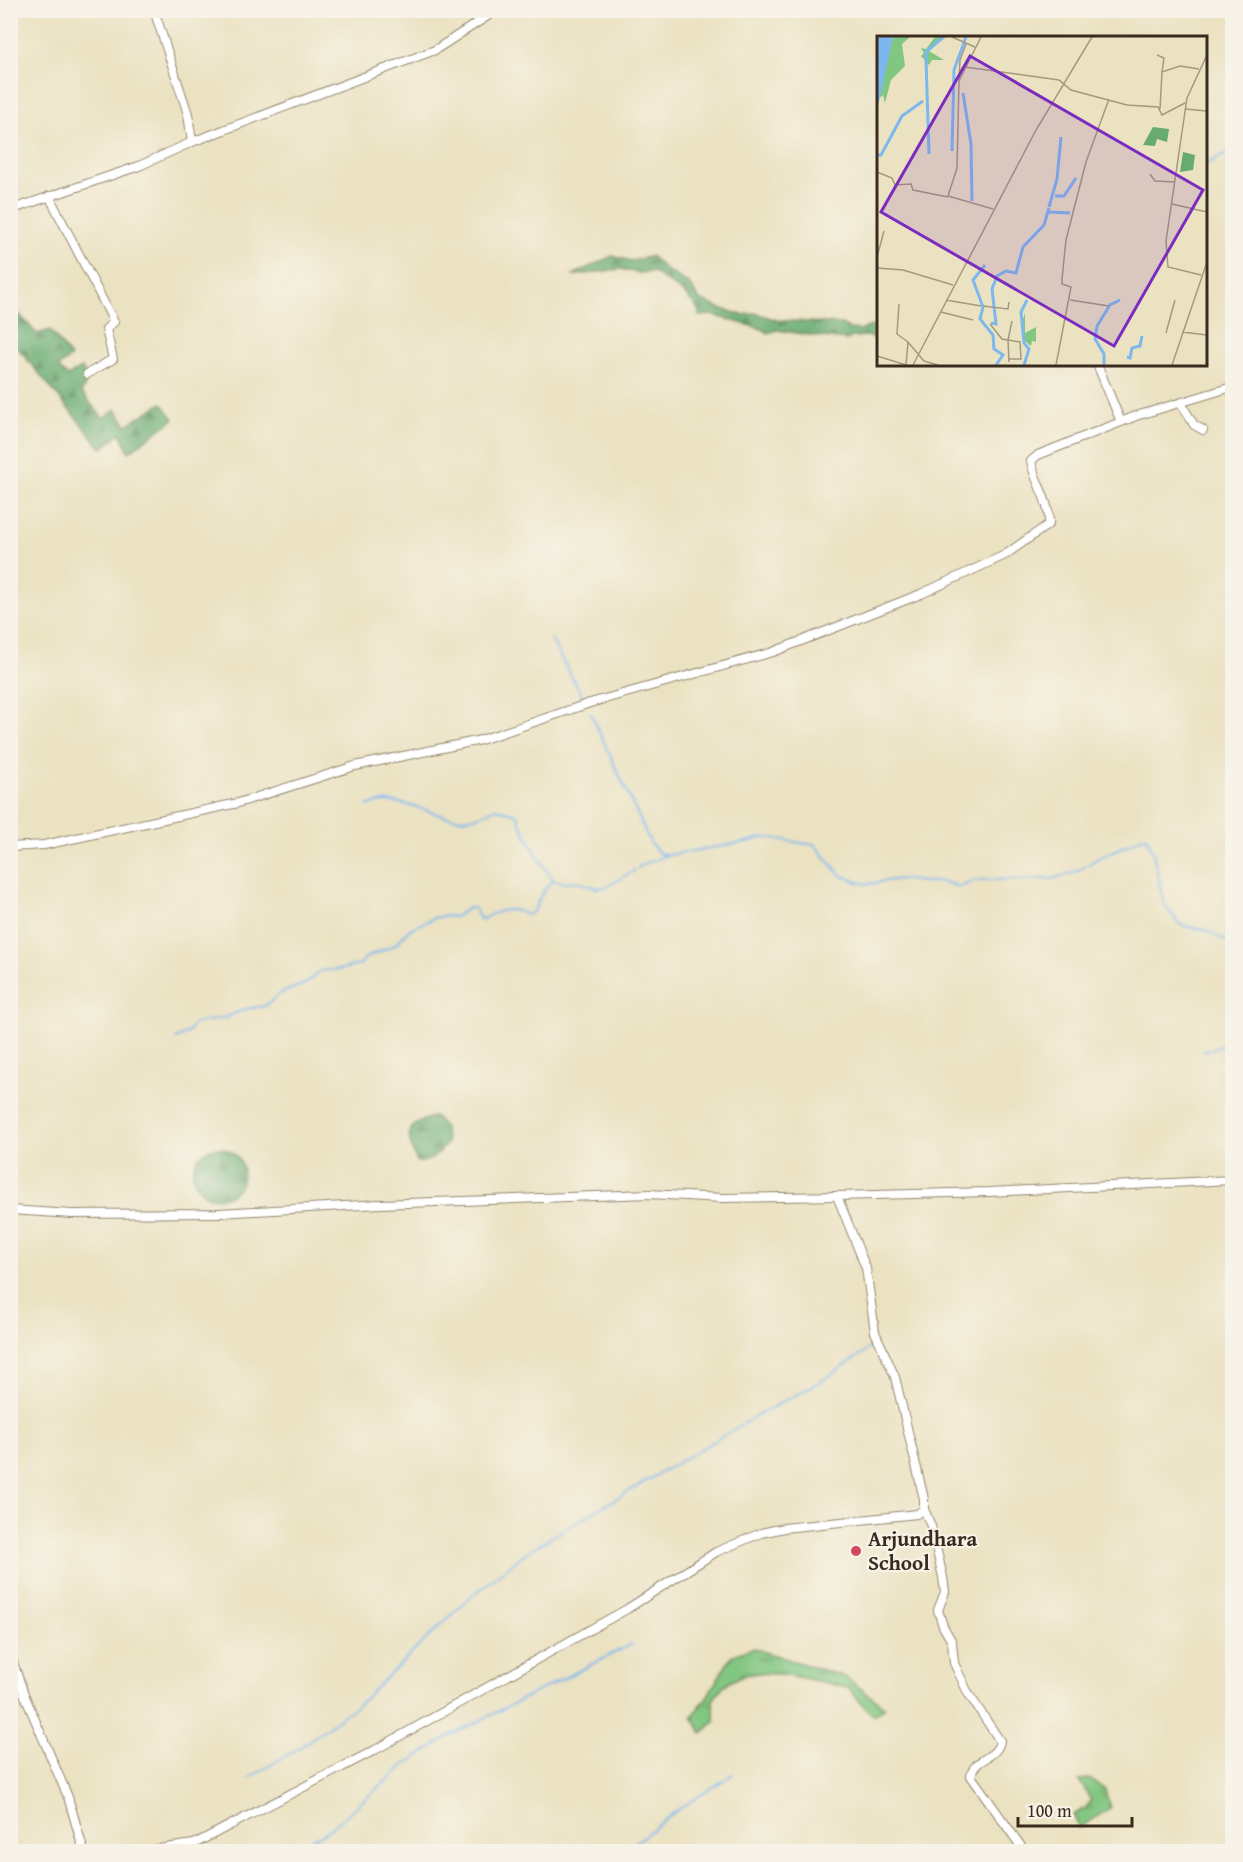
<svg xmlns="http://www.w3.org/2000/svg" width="1243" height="1862" viewBox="0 0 1243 1862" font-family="'Gentium Book Plus',serif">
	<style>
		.grass { fill: url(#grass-tufts); stroke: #5e7850; stroke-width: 1.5 }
		.forest { fill: url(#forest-firs); stroke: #526a46; stroke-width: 1.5 }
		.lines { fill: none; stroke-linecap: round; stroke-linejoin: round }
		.stream { stroke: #7cb8ee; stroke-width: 2 }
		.street-casing { stroke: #938670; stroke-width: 10 }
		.street { stroke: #fff; stroke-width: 8 }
		.poi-dot { fill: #d1495b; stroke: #f7f3e8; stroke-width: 2 }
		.labels { text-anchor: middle; stroke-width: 4.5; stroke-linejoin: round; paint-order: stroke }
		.poi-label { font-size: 21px; font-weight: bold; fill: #3b2a1e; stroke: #f7f3e8; text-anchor: start }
		.inset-river { fill: none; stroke: #7cb8ee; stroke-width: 3 }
		.inset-road { fill: none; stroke: #a59880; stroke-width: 1.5 }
		.view { fill: #7b2cbf; fill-opacity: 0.15; stroke: #7b2cbf; stroke-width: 3 }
		.inset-edge { fill: none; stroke: #3b2a1e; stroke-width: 3 }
	</style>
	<defs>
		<pattern id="grass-tufts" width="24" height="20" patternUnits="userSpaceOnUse" patternTransform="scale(1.5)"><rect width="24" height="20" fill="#81c681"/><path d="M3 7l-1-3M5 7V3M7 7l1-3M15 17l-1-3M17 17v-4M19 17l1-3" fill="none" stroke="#6ba169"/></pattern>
		<pattern id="forest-firs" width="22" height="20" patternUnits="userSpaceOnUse" patternTransform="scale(1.5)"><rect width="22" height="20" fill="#68ab6f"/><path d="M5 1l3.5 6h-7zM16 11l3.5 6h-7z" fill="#578b5b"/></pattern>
	</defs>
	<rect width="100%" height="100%" fill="#f7f3e8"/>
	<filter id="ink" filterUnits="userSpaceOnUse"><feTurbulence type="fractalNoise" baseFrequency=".0167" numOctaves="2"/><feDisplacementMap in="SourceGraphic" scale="12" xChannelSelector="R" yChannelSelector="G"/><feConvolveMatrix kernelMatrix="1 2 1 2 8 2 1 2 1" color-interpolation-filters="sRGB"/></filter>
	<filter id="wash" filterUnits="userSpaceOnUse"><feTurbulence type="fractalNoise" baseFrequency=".008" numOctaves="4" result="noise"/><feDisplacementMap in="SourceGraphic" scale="24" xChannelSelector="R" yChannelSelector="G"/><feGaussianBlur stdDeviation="1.35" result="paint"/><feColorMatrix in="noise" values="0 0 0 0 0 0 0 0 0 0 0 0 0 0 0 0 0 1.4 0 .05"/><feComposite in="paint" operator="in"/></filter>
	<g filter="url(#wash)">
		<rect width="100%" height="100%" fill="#ebe2c1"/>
		<!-- grass -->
		<g class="grass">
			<polygon points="752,1648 845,1677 885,1707 874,1715 862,1704 849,1688 788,1675 760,1673 743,1675 724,1685 713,1700 715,1721 702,1733 692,1717 707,1697 731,1656"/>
			<polygon points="1090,1779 1105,1790 1110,1808 1080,1828 1073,1815 1086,1808 1091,1800 1079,1780"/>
		</g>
		<!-- forest -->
		<g class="forest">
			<polygon points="612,256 632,261 651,256 666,270 689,284 700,300 719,308 743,315 756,313 777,320 841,324 850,329 862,330 871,326 878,328 878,340 868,336 852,337 847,340 836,339 777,330 768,333 762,329 712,315 699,316 698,309 685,294 653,272 639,273 621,269 571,276"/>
			<polygon points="10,304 37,334 50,330 71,357 58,367 67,376 82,368 88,380 81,392 103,418 116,409 127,425 162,403 174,419 129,452 120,433 102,449 11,340"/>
			<path d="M435 1116 444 1127 447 1143C438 1154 431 1163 417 1162 406 1135 403 1125 435 1116Z"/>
			<circle cx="218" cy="1173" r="25"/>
		</g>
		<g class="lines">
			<!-- stream -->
			<g class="stream">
				<polyline points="1206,164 1232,151"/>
				<polyline points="550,638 584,699"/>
				<polyline points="591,714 651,844 659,853 666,854"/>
				<path d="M367 806C405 791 437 823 470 818 479 817 488 812 496 808 504 812 511 811 518 815 519 825 546 872 554 880"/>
				<path d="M638 868C644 861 655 862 663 856L752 841C772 832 792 845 814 844L841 875 858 882 867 884 900 879 924 882H944L960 887 976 880 1052 879 1076 872 1098 858 1146 836 1153 852 1164 904 1180 925 1206 930 1224 940 1232 939"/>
				<path d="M176 1039 189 1032 191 1027 196 1023 224 1018 245 1009 265 1006 281 993 307 983 319 971 343 969 361 964 365 958 395 945 410 929 434 918 444 916 455 917C462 913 465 907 474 908L481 920C497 910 510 906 527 915L534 911C539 900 543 887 554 880L565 883 574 881 598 888 607 887 635 870"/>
				<polyline points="1203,1052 1232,1042"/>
				<polyline points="249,1778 299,1748 360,1703 466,1601 528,1551 753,1418 823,1380 872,1347"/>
				<polyline points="284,1852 325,1833 406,1764 453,1734 632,1644"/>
				<polyline points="623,1852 676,1811 733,1774"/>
			</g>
		</g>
	</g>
	<g filter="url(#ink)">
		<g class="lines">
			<!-- street casing -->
			<g class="street-casing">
				<g id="street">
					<polyline points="154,10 188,114 192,142"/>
					<polyline points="49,196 114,322 106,329 113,359 87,374"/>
					<polyline points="10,210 139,166 192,142 435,50 497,10"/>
					<polyline points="1097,364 1121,422"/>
					<polyline points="1181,403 1194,425 1203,430"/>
					<path d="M10 847 44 845 238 803 355 766 481 740 590 703 773 652 921 594 1005 555 1049 524C1050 500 1035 484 1031 461L1038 455 1136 416 1232 387"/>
					<polyline points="10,1210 72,1214 219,1213 380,1204 649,1194 722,1198 837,1196 989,1192 1232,1180"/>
					<path d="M924 1509 931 1526 943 1577 945 1592 938 1610 943 1626 952 1642 954 1663 968 1693 1000 1741C997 1759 973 1758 971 1776L1025 1852"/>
					<polyline points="10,1654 24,1694 68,1797 84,1852"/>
					<polyline points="137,1852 194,1844 375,1750 627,1609 716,1552 761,1533 784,1528 917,1514 924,1509 924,1499 895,1377 875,1332 866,1268 837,1196"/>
				</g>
			</g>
			<!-- street -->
			<use href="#street" class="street"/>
		</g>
	</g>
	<!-- markers -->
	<circle class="poi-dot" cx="856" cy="1551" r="6"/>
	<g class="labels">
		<!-- poi labels -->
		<g class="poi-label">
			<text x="868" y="1546">Arjundhara<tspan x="868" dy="24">School</tspan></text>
		</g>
	</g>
	<!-- overview -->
	<g transform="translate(877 36)">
		<rect width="330" height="330" fill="#ebe2c1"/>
		<path d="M16 1H33L25 8 28 30 14 44 8 67 6 59 0 64ZM58 1H69L52 15 67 24H55L52 29 44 20 47 17 44 12 49 13ZM148 277V297L159 291V306L155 305 154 310 148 305 144 289Z" fill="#81c681"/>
		<path d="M276 91 292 93 290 106 280 103 278 110 266 109ZM306 116 318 119 316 134 303 136Z" fill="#68ab6f"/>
		<path d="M0 1H16L0 75Z" fill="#7cb8ee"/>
		<path class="inset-river" d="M86 57 94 108 95 165M75 115 77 34 89 1M52 118 49 23 50 15 66 1M0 119H4L25 80 46 65M178 160H187L199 142M172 171 180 143 184 101M172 176 193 177M108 229 96 244 106 271 103 283 116 299 117 313 126 319 119 329M114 287 119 288 115 253 120 240 129 235 139 237 146 211 167 189 172 172M250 321 253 322 255 312 263 310 265 300M147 329 152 313 147 307 144 276 150 264M227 329V318L218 303 220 290 233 269 243 264"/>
		<path class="inset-road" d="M75 1 98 11M104 1 82 45 80 132 71 160 116 173M280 19 287 22 285 36 303 30 322 33M88 31 182 44 194 54 250 69 281 71 285 79 308 67M82 44 83 24 89 8M283 73 285 36M308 73 330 75M0 136 15 142 18 149 34 148 36 154 71 161M273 138 278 145 298 146M295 168 330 176M0 221 7 195M0 232 26 234 76 249M324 239 291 231 289 205 310 62 330 19M69 264 104 270M193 264 232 270M22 268 20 298 31 306M106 270 131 273 132 266M64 276 96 284M113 288 125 303 131 304 132 326M305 296 330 299M289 297 298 264M0 320 29 329M131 323H144L143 306 131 304 135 285M29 329 31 306 47 325 61 329M36 329 159 94 215 1M179 329 194 251 185 248V243L189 204 209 126 232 63M295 329 330 226"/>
		<path class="view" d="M93 20 326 154 237 310 4 176Z"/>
		<rect width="330" height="330" class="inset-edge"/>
	</g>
	<!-- margin -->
	<rect width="1243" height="1862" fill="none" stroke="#f7f3e8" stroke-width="36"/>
	<!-- scale -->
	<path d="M1018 1817v9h114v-9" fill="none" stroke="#3b2a1e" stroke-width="3"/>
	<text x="1027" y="1817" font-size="18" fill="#3b2a1e" stroke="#f7f3e8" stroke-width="4.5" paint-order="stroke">100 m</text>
</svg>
